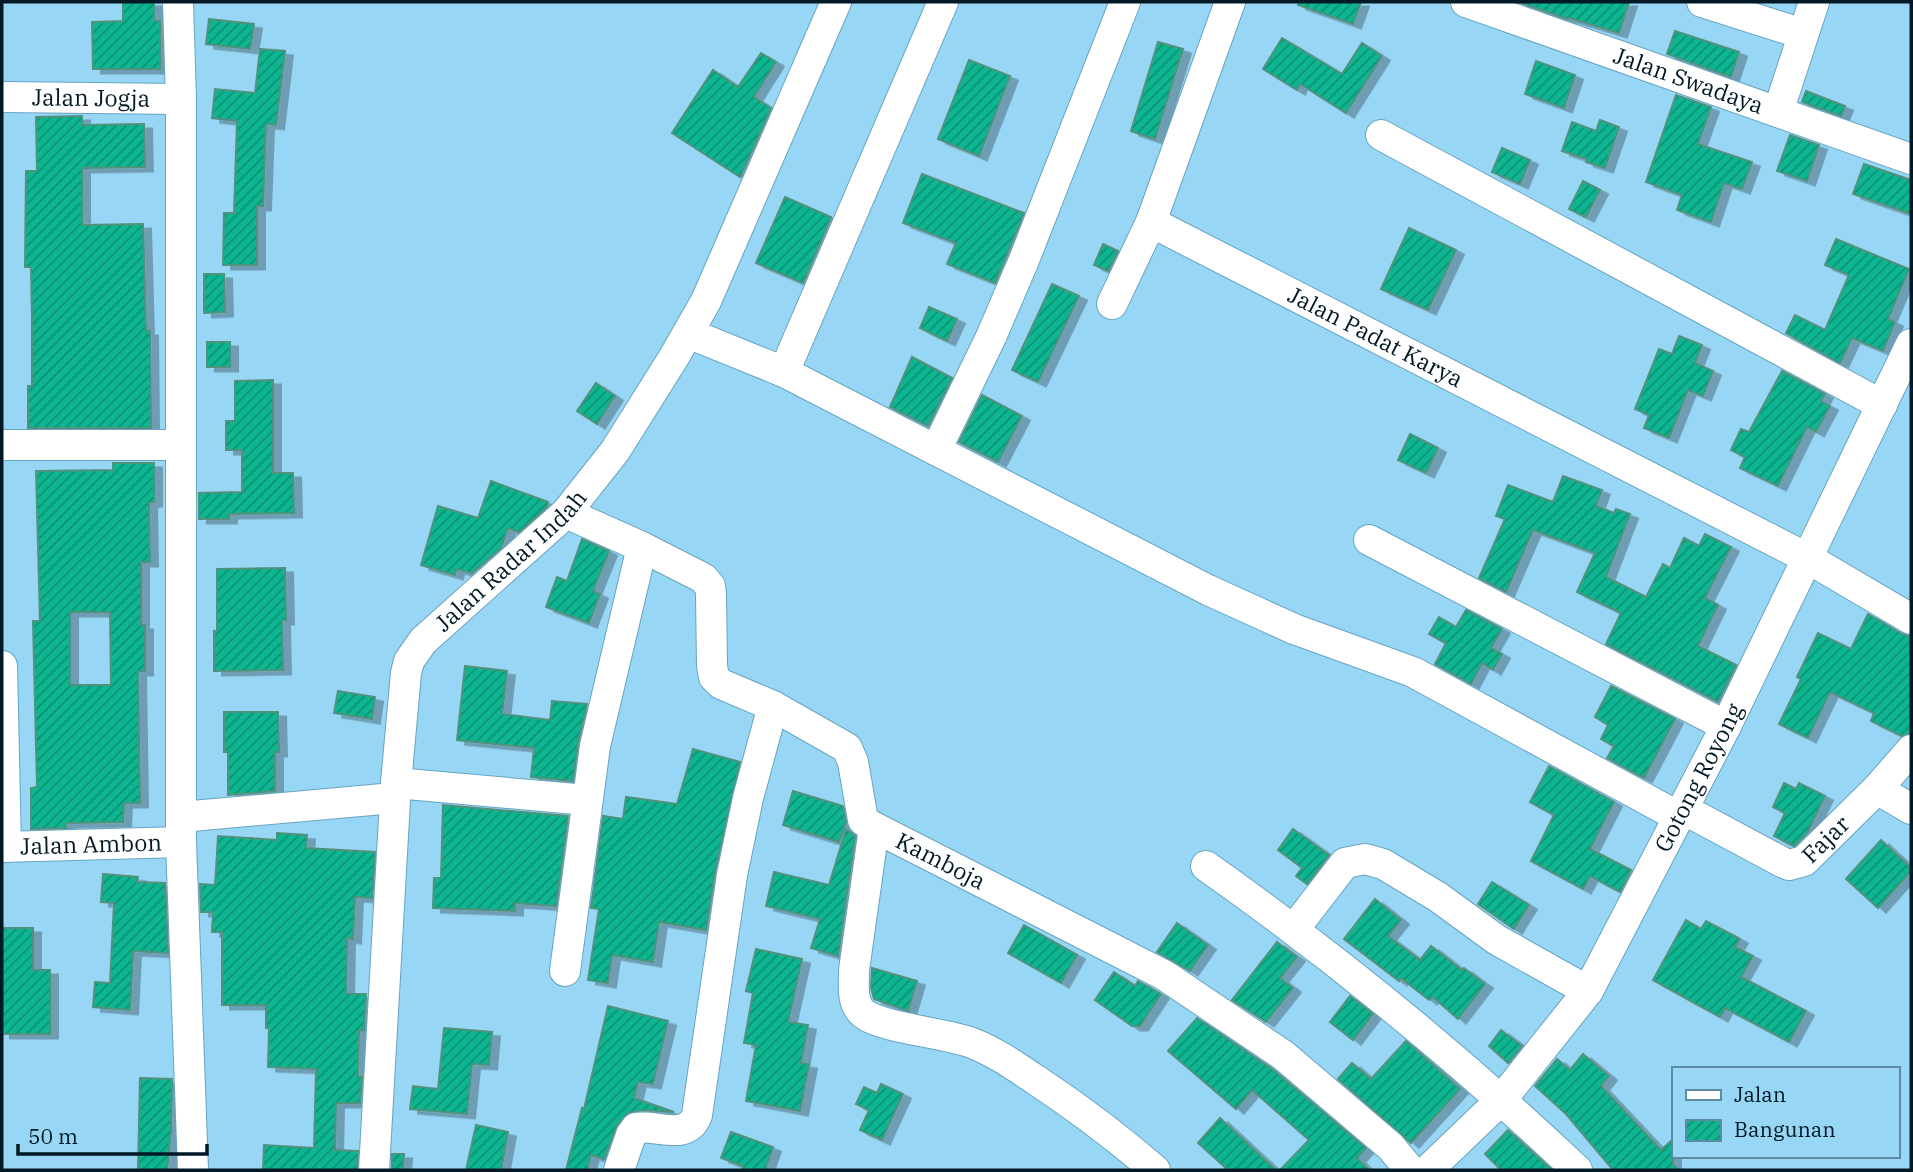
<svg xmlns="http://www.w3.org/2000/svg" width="1913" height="1172" viewBox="0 0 1913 1172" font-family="'IBM Plex Serif',serif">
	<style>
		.building { fill: url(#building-hatch); stroke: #4f927d; stroke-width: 2; fill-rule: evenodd; filter: url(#shadow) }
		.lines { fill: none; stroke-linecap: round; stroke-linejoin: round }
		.minor-casing { stroke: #67a4c2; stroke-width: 32 }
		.minor { stroke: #fff; stroke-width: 30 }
		.labels { text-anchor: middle; stroke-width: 6; stroke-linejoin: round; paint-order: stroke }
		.street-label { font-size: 23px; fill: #011924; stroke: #98d6f5 }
	</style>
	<defs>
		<pattern id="building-hatch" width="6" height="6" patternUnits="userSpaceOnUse" patternTransform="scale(1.75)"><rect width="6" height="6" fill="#11b590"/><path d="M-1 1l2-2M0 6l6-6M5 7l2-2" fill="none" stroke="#0e9275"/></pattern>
		<filter id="shadow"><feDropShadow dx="8" dy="4.5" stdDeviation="0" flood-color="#0004"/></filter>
	</defs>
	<rect width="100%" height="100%" fill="#98d6f5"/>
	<!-- building -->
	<g class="building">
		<polygon points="123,2 154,2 154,21 160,21 160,69 93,69 92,22 123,21"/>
		<polygon points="1299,2 1361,2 1353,24 1298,5"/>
		<polygon points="1518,2 1629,2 1619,33 1569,18 1568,19"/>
		<polygon points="209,19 254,24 250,49 206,44"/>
		<polygon points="1675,31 1739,52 1731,77 1667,54"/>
		<polygon points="1282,38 1342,74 1362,43 1382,56 1346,113 1300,84 1297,90 1263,69"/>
		<polygon points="1158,42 1183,49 1155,139 1131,131"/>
		<polygon points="260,49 285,51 276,125 266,124 263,206 257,206 257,265 223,265 224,213 234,213 237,121 212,118 215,89 255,93"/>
		<polygon points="761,53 776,62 754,97 771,108 740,177 672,133 713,70 738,87"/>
		<polygon points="969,60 1010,76 979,156 938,139"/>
		<polygon points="1536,61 1575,75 1564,108 1525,94"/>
		<polygon points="1806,91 1845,106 1841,116 1802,102"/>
		<polygon points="1676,95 1711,107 1698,144 1752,162 1742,189 1724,183 1711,222 1677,210 1682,195 1646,182"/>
		<polygon points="82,116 82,125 144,124 145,167 82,168 82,225 143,224 146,331 150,331 151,428 28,428 28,386 32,386 32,321 31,267 25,267 26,171 37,171 36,117"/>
		<polygon points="1600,120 1619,127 1605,168 1586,162 1587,159 1562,151 1572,122 1596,131"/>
		<polygon points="1790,135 1819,145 1807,181 1777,171"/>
		<polygon points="1502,148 1530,160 1520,184 1492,172"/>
		<polygon points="1864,164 1911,180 1911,214 1853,194"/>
		<polygon points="922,174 1024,213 995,283 947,264 956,243 903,223"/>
		<polygon points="1583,181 1600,190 1586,217 1569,209"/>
		<polygon points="785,197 831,217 803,283 756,263"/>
		<polygon points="1409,228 1456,250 1428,310 1381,289"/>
		<polygon points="1836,239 1909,269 1888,319 1895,322 1883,351 1852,338 1840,363 1786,333 1795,315 1825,330 1849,275 1825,265"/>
		<polygon points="1103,244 1118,251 1108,271 1094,265"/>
		<polygon points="204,274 224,274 225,312 204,313"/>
		<polygon points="1052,284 1079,296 1038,382 1012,370"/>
		<polygon points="929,307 957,319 947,341 920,328"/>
		<polygon points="1679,336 1702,345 1695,363 1713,371 1703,396 1688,390 1669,438 1644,428 1649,415 1635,409 1659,349 1672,354"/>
		<rect x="207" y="342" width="23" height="25"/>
		<polygon points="912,357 952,378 928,426 890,407"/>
		<polygon points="1782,371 1825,394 1821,401 1830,406 1816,432 1807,427 1778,486 1740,468 1745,457 1731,450 1741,429 1749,432"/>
		<polygon points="273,380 273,473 293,473 294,513 229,514 229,519 199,519 199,493 242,492 242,450 226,450 226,421 235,421 235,381"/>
		<polygon points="596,383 615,396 597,424 577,411"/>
		<polygon points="982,395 1022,416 998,462 959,442"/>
		<polygon points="1410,434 1438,448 1426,473 1398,460"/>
		<path d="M113 463H154V502L149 503 150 562H141V625H145V671H138L140 803H124L123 822 66 823V828L31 829V788L37 787 33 621H40L36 471 113 470ZM70 612H110L111 685H70Z"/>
		<polygon points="1563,476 1602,490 1596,506 1614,513 1616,509 1630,514 1606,577 1646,597 1663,564 1670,568 1684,538 1699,546 1705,534 1731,547 1705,598 1718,605 1698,646 1736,665 1718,702 1606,644 1621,613 1577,592 1595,553 1533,530 1506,592 1479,578 1505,519 1496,516 1508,485 1553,502"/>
		<polygon points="491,481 548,502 547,507 519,532 508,528 501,548 472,573 456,569 455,575 421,565 438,506 478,518"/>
		<polygon points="582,539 609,551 593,591 600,594 589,623 546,607 557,577 567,581"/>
		<polygon points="285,568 286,620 282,620 283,670 214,671 214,631 217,631 217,569"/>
		<polygon points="1466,610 1502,629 1491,648 1502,654 1493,670 1482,663 1471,684 1435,664 1446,643 1429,634 1439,617 1456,627"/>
		<polygon points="1868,614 1902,634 1911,636 1911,733 1902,736 1871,721 1874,713 1830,692 1808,738 1779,724 1801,679 1797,677 1818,633 1851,649"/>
		<polygon points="465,666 507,671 502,714 550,720 552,701 587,704 578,742 573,781 531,777 534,748 457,740"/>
		<polygon points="1611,686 1675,719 1644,778 1607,758 1614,746 1601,739 1608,725 1595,717"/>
		<polygon points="338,691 375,697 372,719 334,713"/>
		<polygon points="224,712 278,712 279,752 275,752 275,791 228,795 228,752 224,752"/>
		<polygon points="693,749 740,762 715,871 706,930 659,922 653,962 612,955 608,983 588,980 599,909 591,908 603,816 623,819 626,797 677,804"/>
		<polygon points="1549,766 1614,802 1590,849 1631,870 1620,892 1590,876 1583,889 1531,861 1554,815 1530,802"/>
		<polygon points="1784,783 1796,789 1799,783 1825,796 1807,833 1794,846 1774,836 1785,813 1773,807"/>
		<polygon points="793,791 843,806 846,822 839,842 783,825"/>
		<polygon points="443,805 568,816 556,906 515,903 515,911 433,908 434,878 441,878"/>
		<polygon points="846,829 855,836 838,956 811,948 820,919 766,906 774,872 829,885"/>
		<polygon points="1293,829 1329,855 1307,884 1296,876 1302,868 1278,850"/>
		<polygon points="277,833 307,835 306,848 375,852 372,898 355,897 353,939 347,938 346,994 366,994 364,1030 359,1030 358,1077 362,1077 360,1103 336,1103 335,1150 358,1151 357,1170 263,1170 264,1145 314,1148 316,1069 268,1067 269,1028 266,1028 266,1005 222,1005 222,932 212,932 213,912 201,912 200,884 215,885 218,836 277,840"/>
		<polygon points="1881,840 1911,868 1911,871 1878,908 1846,879"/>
		<polygon points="103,874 138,877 137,882 165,883 168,953 133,951 130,1010 93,1007 95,982 110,983 114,903 101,902"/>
		<polygon points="1492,882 1529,905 1514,929 1478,904"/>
		<polygon points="1375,899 1401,920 1388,936 1420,960 1431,946 1462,970 1464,968 1485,984 1458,1019 1433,997 1429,1000 1401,978 1399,981 1344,939"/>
		<polygon points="1686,920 1701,929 1706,921 1740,939 1735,947 1753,956 1741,977 1806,1011 1789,1042 1725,1008 1720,1017 1653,980"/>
		<polygon points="1177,923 1208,945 1190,971 1157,952"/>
		<polygon points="1024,925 1077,955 1061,983 1008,953"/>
		<polygon points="2,928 33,928 33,970 50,970 50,1034 2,1034"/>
		<polygon points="1277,942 1297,957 1280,978 1293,988 1266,1022 1232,1000"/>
		<polygon points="756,949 802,959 788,1022 808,1025 801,1063 809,1064 800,1111 746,1101 756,1045 744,1043 753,993 746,991"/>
		<polygon points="872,968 917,981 908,1011 874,999 871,987"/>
		<polygon points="1114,972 1135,986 1138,981 1161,994 1140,1026 1132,1026 1095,1000"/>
		<polygon points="1350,996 1373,1014 1353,1040 1330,1022"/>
		<polygon points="608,1006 668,1021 653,1084 638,1082 634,1098 674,1112 643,1110 628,1113 617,1125 604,1159 591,1155 587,1170 566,1170 582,1108 584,1109"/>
		<polygon points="1197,1018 1272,1069 1366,1148 1357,1158 1369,1170 1280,1170 1309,1140 1252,1090 1236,1109 1168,1051"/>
		<polygon points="444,1028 492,1032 489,1065 472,1064 467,1114 410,1109 413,1086 438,1089"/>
		<polygon points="1501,1030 1522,1046 1508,1063 1489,1046"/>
		<polygon points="1406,1041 1460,1089 1411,1143 1338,1079 1352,1063 1371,1079"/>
		<polygon points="1583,1054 1609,1076 1601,1086 1661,1150 1673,1139 1673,1164 1679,1170 1613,1170 1566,1114 1535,1086 1557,1059 1570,1070"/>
		<polygon points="140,1078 172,1079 171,1131 167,1170 138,1170"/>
		<polygon points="881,1084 903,1094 882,1140 860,1130 869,1110 856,1104 864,1087 877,1093"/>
		<polygon points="1220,1118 1276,1170 1228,1170 1198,1143"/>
		<polygon points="476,1125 508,1132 501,1170 466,1170"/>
		<polygon points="1508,1130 1521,1142 1552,1170 1501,1170 1485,1154"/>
		<polygon points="731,1132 773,1147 765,1170 742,1170 743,1166 721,1158"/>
		<polygon points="392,1154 404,1154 403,1170 392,1170"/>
	</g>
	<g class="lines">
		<!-- minor casing -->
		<g class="minor-casing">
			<g id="minor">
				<polyline points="178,2 181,99 181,842 193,1170"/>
				<path id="s1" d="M1230 2 1151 222 1809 559 1911 619"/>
				<path id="s2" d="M1466 2 1911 159"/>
				<polyline points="1702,2 1803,34"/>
				<path id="s3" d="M2 97 181 99"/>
				<polyline points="1778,112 1814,2"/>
				<polyline points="1381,135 1882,405"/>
				<polyline points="1112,304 1151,222"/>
				<polyline points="688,333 784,372 1208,590 1294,629 1413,672 1679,817"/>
				<polyline points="784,372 943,2"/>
				<polyline points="2,445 181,445"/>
				<polyline points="936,450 991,337 1024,260 1125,2"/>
				<path id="s4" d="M566 513 642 547 703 578 710 586 711 594 712 666 714 677 721 684 773 706 847 748 853 762 863 820 868 824 1164 975 1283 1055 1391 1147 1410 1170"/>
				<polyline points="1369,540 1726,726"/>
				<polyline points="2,666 6,847"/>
				<polyline points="396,783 587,800"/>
				<polyline points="1877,789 1911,809"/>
				<path id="s5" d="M1683 809 1782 862 1789 865 1804 861 1877 789 1911 750"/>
				<polyline points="181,817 394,798"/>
				<path d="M874 828 854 970C854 985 851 1004 864 1014 882 1028 946 1033 972 1043 995 1052 1015 1066 1036 1080 1078 1108 1117 1137 1155 1170"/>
				<path id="s6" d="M2 847 181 842"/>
				<path d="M1206 866C1336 958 1461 1060 1577 1170"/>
				<polyline points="1294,929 1345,863 1365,859 1383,864 1438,897 1497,940 1588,991"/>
				<polyline points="565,971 595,746 642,547"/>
				<path id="s7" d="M374 1170 396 783 406 673 409 661 423 641 566 513 615 451 674 357 706 301 836 2"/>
				<path d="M619 1170 631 1135 636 1128C657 1124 687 1142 697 1115L732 875 748 798 773 706"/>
				<path id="s8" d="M1428 1170 1502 1099 1588 991 1726 726 1911 344"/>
			</g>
		</g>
		<!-- minor -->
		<use href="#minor" class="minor"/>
	</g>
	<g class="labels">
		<!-- street labels -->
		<g class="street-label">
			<text dy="8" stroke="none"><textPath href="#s2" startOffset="236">Jalan Swadaya</textPath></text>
			<text dy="8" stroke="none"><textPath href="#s3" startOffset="89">Jalan Jogja</textPath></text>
			<text dy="8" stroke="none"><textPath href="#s1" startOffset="486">Jalan Padat Karya</textPath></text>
			<text dy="8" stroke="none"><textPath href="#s7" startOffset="654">Jalan Radar Indah</textPath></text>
			<text dy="8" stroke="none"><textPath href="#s8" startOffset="481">Gotong Royong</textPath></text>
			<text dy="8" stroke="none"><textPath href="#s5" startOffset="166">Fajar</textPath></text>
			<text dy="8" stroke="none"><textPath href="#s6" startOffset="89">Jalan Ambon</textPath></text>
			<text dy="8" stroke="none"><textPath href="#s4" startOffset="567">Kamboja</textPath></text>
		</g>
	</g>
	<!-- border -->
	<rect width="1913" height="1172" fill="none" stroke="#011924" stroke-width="7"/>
	<!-- legend -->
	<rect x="1672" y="1067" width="228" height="91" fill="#98d6f5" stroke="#5c8aa1" stroke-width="2"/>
	<rect x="1686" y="1090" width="35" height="10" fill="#ffffff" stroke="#5c8aa1" stroke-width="2"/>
	<text x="1734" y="1102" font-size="21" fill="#011924">Jalan</text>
	<rect x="1686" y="1120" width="35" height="21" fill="url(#building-hatch)" stroke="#5c8aa1" stroke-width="2"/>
	<text x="1734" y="1137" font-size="21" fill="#011924">Bangunan</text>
	<!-- scale -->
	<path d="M18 1144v10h189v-10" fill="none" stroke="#011924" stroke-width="3.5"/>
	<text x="28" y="1144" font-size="21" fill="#011924" stroke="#98d6f5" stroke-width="5" paint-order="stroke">50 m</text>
</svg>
